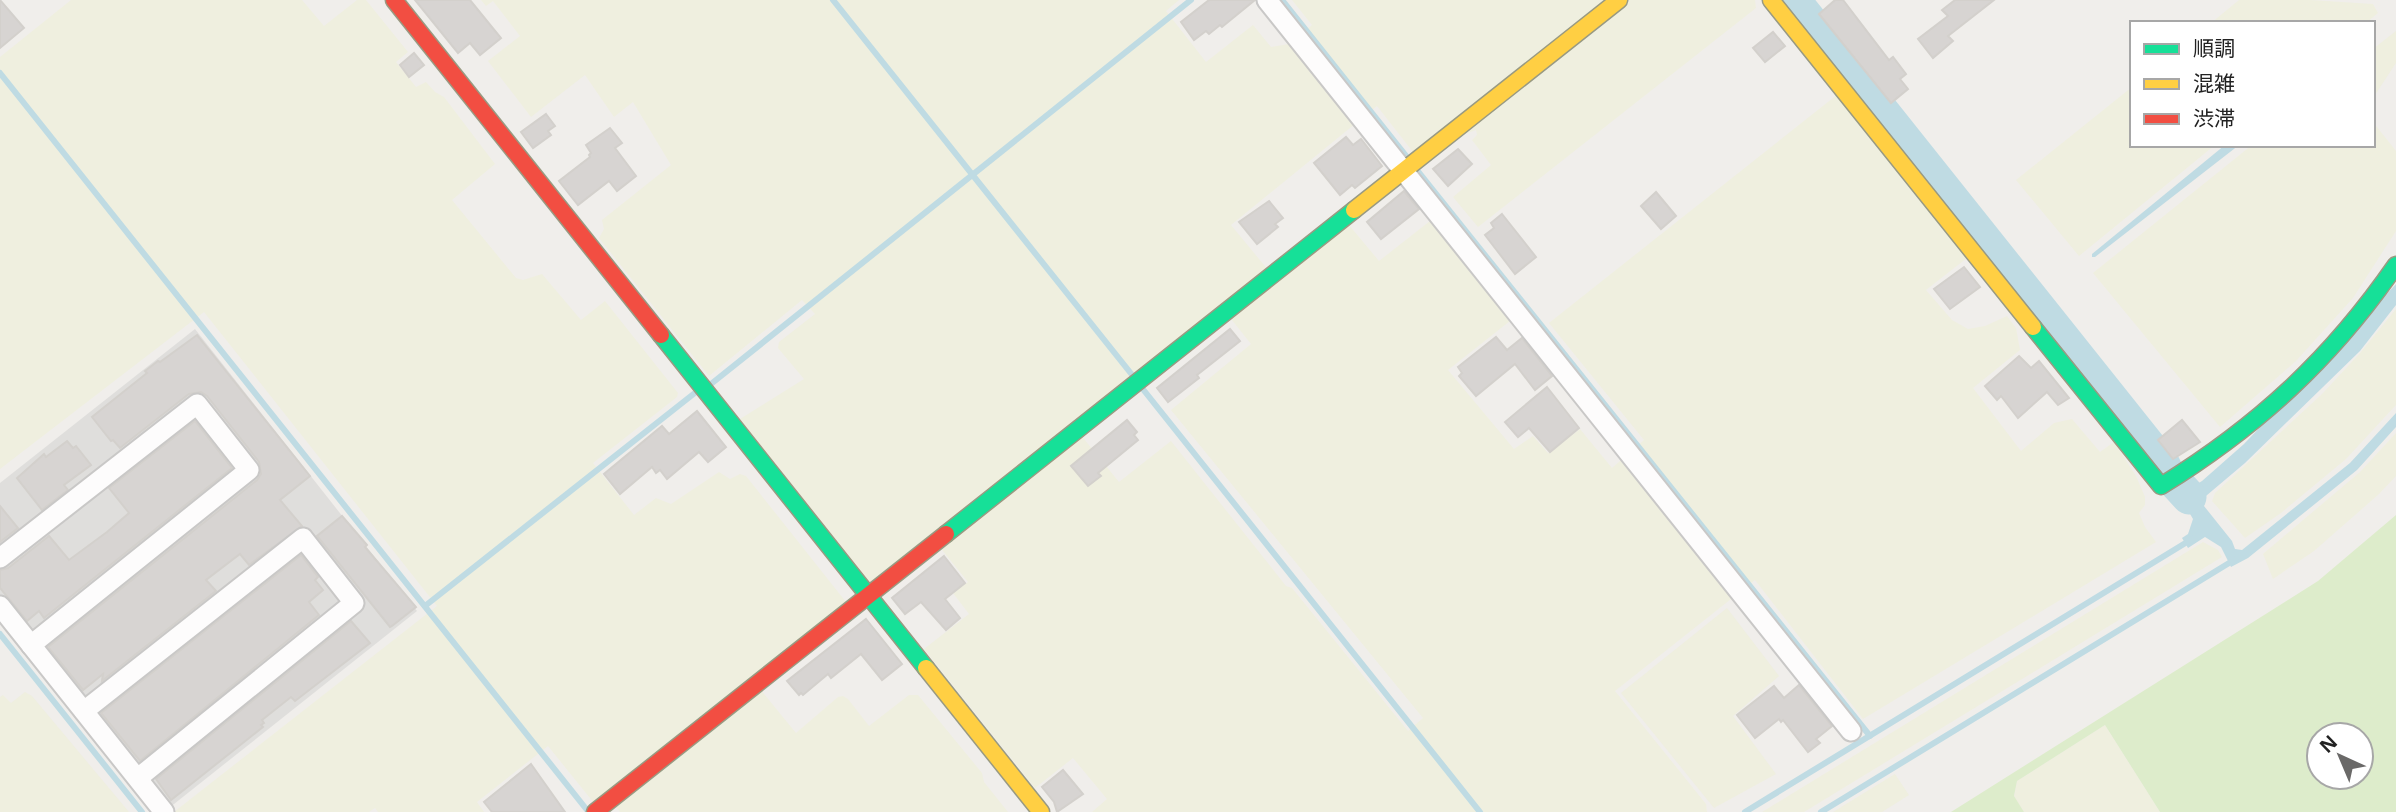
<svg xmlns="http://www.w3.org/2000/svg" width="2396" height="812" viewBox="0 0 2396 812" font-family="'Noto Sans','Noto Sans JP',sans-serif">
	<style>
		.residential { fill: #dfdedc }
		.farmland { fill: #efefdf; fill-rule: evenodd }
		.grass { fill: #ddeccb; fill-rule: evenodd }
		.water { fill: #bfdbe3 }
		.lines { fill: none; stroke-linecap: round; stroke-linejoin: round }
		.stream { stroke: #bfdbe3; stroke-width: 6 }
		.river { stroke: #bfdbe3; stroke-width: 35 }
		.building { fill: #d7d4d2; stroke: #d3d0cc; stroke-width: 2 }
		.street-casing { stroke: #c9c8c7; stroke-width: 23 }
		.fast-casing { stroke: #999a82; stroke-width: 19 }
		.slow-casing { stroke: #999a82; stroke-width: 19 }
		.jam-casing { stroke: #999a82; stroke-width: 19 }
		.street { stroke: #fdfcfc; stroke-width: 19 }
		.fast { stroke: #16e098; stroke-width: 16 }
		.slow { stroke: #ffcf43; stroke-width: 16 }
		.jam { stroke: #f24e42; stroke-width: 16 }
	</style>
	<rect width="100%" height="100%" fill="#f0eeeb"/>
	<!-- residential -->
	<polygon class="residential" points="195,329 417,611 169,808 0,597 0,483"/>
	<!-- farmland -->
	<g class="farmland">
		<polygon points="71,0 302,0 324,26 357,0 366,0 408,52 396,62 416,87 426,82 435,92 444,97 495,164 452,200 516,278 523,280 542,274 581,320 605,301 678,393 677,397 593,463 634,515 656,498 671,504 719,472 730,479 740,474 746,476 846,602 751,678 796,733 838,697 843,696 848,699 869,726 909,695 918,695 982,773 984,782 1008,812 620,812 606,795 594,803 548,746 477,802 484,812 378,812 375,808 369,812 174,812 437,606 204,312 0,469 0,57"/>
		<path d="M481 0H1179L1166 11 1206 62 1253 25 1271 47 1289 44 1312 25 1292 0H1755L1756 8 1478 227 1453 197 1491 165 1472 140 1477 135 1476 130 1413 152 1377 106 1231 225 1278 282 1349 225 1379 261 1430 221 1510 321 1448 370 1514 449 1533 436 1548 453 1580 429 1612 468 1644 440 1549 323 1838 94 1967 258 1926 290 1952 320 1968 329 1985 326 2007 316 2016 328 2020 350 1973 388 2021 451 2054 423 2072 419 2100 452 2114 442 2136 476 2145 497V505L2139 513 2145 527 2156 542 1863 719 1755 580 1615 691 1706 804 1707 812H1092L1107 799 1073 758 1035 788 924 649 969 614 953 593 968 582 930 535 870 582 740 419 804 379 778 348 779 342 815 314 802 300 709 376 599 238 604 229 602 220 671 165 633 102 614 117 585 75 531 117 488 61 520 36 493 1 486 6ZM1220 305 1251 344 1171 410 1423 718 1408 731 1292 588 1286 586 1171 441 1119 482 1071 423Z"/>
		<polygon points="2239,0 2310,0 2373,4 2378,13 2366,23 2211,23"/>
		<polygon points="2396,31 2396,63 2373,98 2373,49"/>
		<polygon points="2132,87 2132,145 2215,145 2079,256 2016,180"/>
		<polygon points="2373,122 2396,151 2396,231 2353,298 2296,361 2220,427 2093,273 2252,145 2373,145"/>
		<polygon points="2396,309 2396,405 2346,459 2281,513 2245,538 2212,501 2215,493 2322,394 2361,352"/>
		<polygon points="2396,433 2396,476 2379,494 2314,551 2273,579 2263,554 2360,472"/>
		<polygon points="2203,542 2218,550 2222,557 1804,812 1762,812"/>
		<polygon points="1727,608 1779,676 1733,716 1776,774 1714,808 1621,693"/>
		<polygon points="25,692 32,696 129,812 0,812 0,697 3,695 11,703"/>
		<polygon points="2105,725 2160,812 2024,812 2014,797 2017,781"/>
		<polygon points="1895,774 1909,795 1882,812 1833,812"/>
	</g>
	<!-- grass -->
	<path class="grass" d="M2396 515V812H2160L2105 725 2017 781 2014 796 2024 812H1951L2318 581ZM2319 735H2361V777H2319Z"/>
	<!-- water -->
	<g class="water">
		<polygon points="2225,145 2239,145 2095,257 2092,257 2092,254"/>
		<polygon points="2396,284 2396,305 2360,351 2245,463 2200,501 2232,541 2235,549 2242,550 2350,463 2396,413 2396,427 2357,470 2248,558 2231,567 2221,547 2205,537 2188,548 2182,538 2188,534 2193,519 2179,495 2202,481 2244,444"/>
	</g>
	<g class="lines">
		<!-- stream -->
		<g class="stream">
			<polyline points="833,0 1133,376"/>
			<polyline points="1282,0 1407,157"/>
			<polyline points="0,73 587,810"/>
			<polyline points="1416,169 1870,736"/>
			<polyline points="711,384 1191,0"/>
			<polyline points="1142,388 1480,812"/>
			<polyline points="425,606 696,392"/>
			<polyline points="0,634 142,812"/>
			<polyline points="1745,812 2192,539"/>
			<polyline points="1821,812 2234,560"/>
		</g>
		<!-- river -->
		<polyline class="river" points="1793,0 2162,463 2167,473 2189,497"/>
	</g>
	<!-- building -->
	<g class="building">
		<polygon points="0,0 24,28 0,48"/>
		<polygon points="415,0 470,0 501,38 480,55 470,43 458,53"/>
		<polygon points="1209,0 1255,0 1222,27 1220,25 1209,34 1206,31 1194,40 1181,22"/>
		<polygon points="1835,0 1843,0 1889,60 1893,57 1906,74 1900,79 1908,89 1891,103 1819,14"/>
		<polygon points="1955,0 1994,0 1948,36 1953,41 1933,58 1918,39 1948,16 1942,10"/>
		<polygon points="1773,32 1785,46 1765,62 1753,48"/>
		<polygon points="414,53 424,65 409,77 400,65"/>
		<polygon points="546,114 555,126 548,131 551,135 533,148 521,132"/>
		<polygon points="610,128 622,143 615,148 636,176 617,191 609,181 578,205 559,181 590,157 589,155 591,153 586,145"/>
		<polygon points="1346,137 1353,145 1361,139 1382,166 1355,188 1352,185 1340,195 1314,163"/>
		<polygon points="1458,149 1472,164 1448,186 1433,169"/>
		<polygon points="1404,191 1419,209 1381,239 1367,222"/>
		<polygon points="1656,192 1676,216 1661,229 1641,206"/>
		<polygon points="1269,201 1283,218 1275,224 1278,227 1257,244 1239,222"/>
		<polygon points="1502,214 1536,257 1515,274 1485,235 1494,228 1491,223"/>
		<polygon points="1964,267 1980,287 1950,309 1934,289"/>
		<polygon points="1230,329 1240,341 1197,375 1199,378 1168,402 1157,388"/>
		<polygon points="197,335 310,476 280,500 302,526 249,565 240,554 206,580 216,591 102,681 103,674 83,690 48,647 257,480 261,474 259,462 207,396 201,392 189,394 120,448 113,440 111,441 92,417 147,373 145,371 158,361 160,362"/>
		<polygon points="1496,337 1507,350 1522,338 1552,376 1535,390 1515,364 1476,396 1459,376 1462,373 1458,367"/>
		<polygon points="2019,356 2031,368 2039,361 2069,398 2058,405 2047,392 2018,418 2001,396 1997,400 1985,386"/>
		<polygon points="1547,387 1579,428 1550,452 1529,428 1518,437 1505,422"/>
		<polygon points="697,411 726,447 708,462 699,452 667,479 660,470 656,473 652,467 620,494 604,474 662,426 669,434"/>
		<polygon points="1127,420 1137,432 1134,435 1138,440 1098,473 1101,476 1088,486 1071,466"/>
		<polygon points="2182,420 2200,442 2173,459 2158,440"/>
		<polygon points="195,421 232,468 44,618 39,611 27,621 0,588 0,570 8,568 49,536 69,560 107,532 129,513 109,488"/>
		<polygon points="67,441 73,448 76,446 91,465 64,485 68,490 42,510 17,478 44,454 46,457"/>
		<polygon points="0,506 18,528 0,542"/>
		<polygon points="342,516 367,545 365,547 416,607 392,626 390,627 317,536"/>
		<polygon points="301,555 318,577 315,580 323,590 309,602 319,615 140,761 101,713"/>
		<polygon points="944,556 965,583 945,599 960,618 946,630 921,602 905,614 892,598"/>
		<polygon points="866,619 902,664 882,680 861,654 831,678 828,674 803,695 801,693 799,695 787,681"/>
		<polygon points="351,621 370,643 295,701 291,697 262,720 264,723 261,725 263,727 171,800 156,779"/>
		<polygon points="1799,685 1832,726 1816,739 1820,743 1808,752 1783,720 1781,722 1779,719 1755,738 1737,715 1774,686 1784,698"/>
		<polygon points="531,764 565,812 492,812 484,802"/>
		<polygon points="1063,770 1083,794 1057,812 1054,802 1042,787"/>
	</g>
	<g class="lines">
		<!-- street casing -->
		<g class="street-casing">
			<g id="street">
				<polyline points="1267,0 1851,731"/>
				<polyline points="0,558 197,404 249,470 31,645"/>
				<polyline points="0,606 164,812"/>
				<polyline points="84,711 303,538 354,603 138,778"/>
			</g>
		</g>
		<!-- fast casing -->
		<g class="fast-casing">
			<g id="fast">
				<path d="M2033 327 2161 486C2258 426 2331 359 2396 265"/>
				<polyline points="661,335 926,668"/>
				<polyline points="946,534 1354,210"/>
			</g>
		</g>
		<!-- slow casing -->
		<g class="slow-casing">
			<g id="slow">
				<polyline points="1771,0 2033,327"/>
				<polyline points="1354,210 1619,0"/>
				<polyline points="926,668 1041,812"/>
			</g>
		</g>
		<!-- jam casing -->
		<g class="jam-casing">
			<g id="jam">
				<polyline points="394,0 661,335"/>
				<polyline points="595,812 946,534"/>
			</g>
		</g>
		<!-- street -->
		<use href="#street" class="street"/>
		<!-- fast -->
		<use href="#fast" class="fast"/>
		<!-- slow -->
		<use href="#slow" class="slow"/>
		<!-- jam -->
		<use href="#jam" class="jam"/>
	</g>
	<!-- legend -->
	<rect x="2130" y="21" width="245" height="126" fill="#ffffff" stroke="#a7a7a7" stroke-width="2"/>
	<rect x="2144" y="44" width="35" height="10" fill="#16e098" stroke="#a7a7a7" stroke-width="2"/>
	<text x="2193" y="56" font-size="21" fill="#222222">順調</text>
	<rect x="2144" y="79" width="35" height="10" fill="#ffcf43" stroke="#a7a7a7" stroke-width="2"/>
	<text x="2193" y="91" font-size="21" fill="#222222">混雑</text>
	<rect x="2144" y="114" width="35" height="10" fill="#f24e42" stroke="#a7a7a7" stroke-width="2"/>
	<text x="2193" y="126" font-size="21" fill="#222222">渋滞</text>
	<!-- north arrow -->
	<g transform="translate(2340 756) rotate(316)"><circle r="33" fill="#ffffff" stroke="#a7a7a7" stroke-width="2"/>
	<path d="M0-5L12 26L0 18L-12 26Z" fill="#6a6968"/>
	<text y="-10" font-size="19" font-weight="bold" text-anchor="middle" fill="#222222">N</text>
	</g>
</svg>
